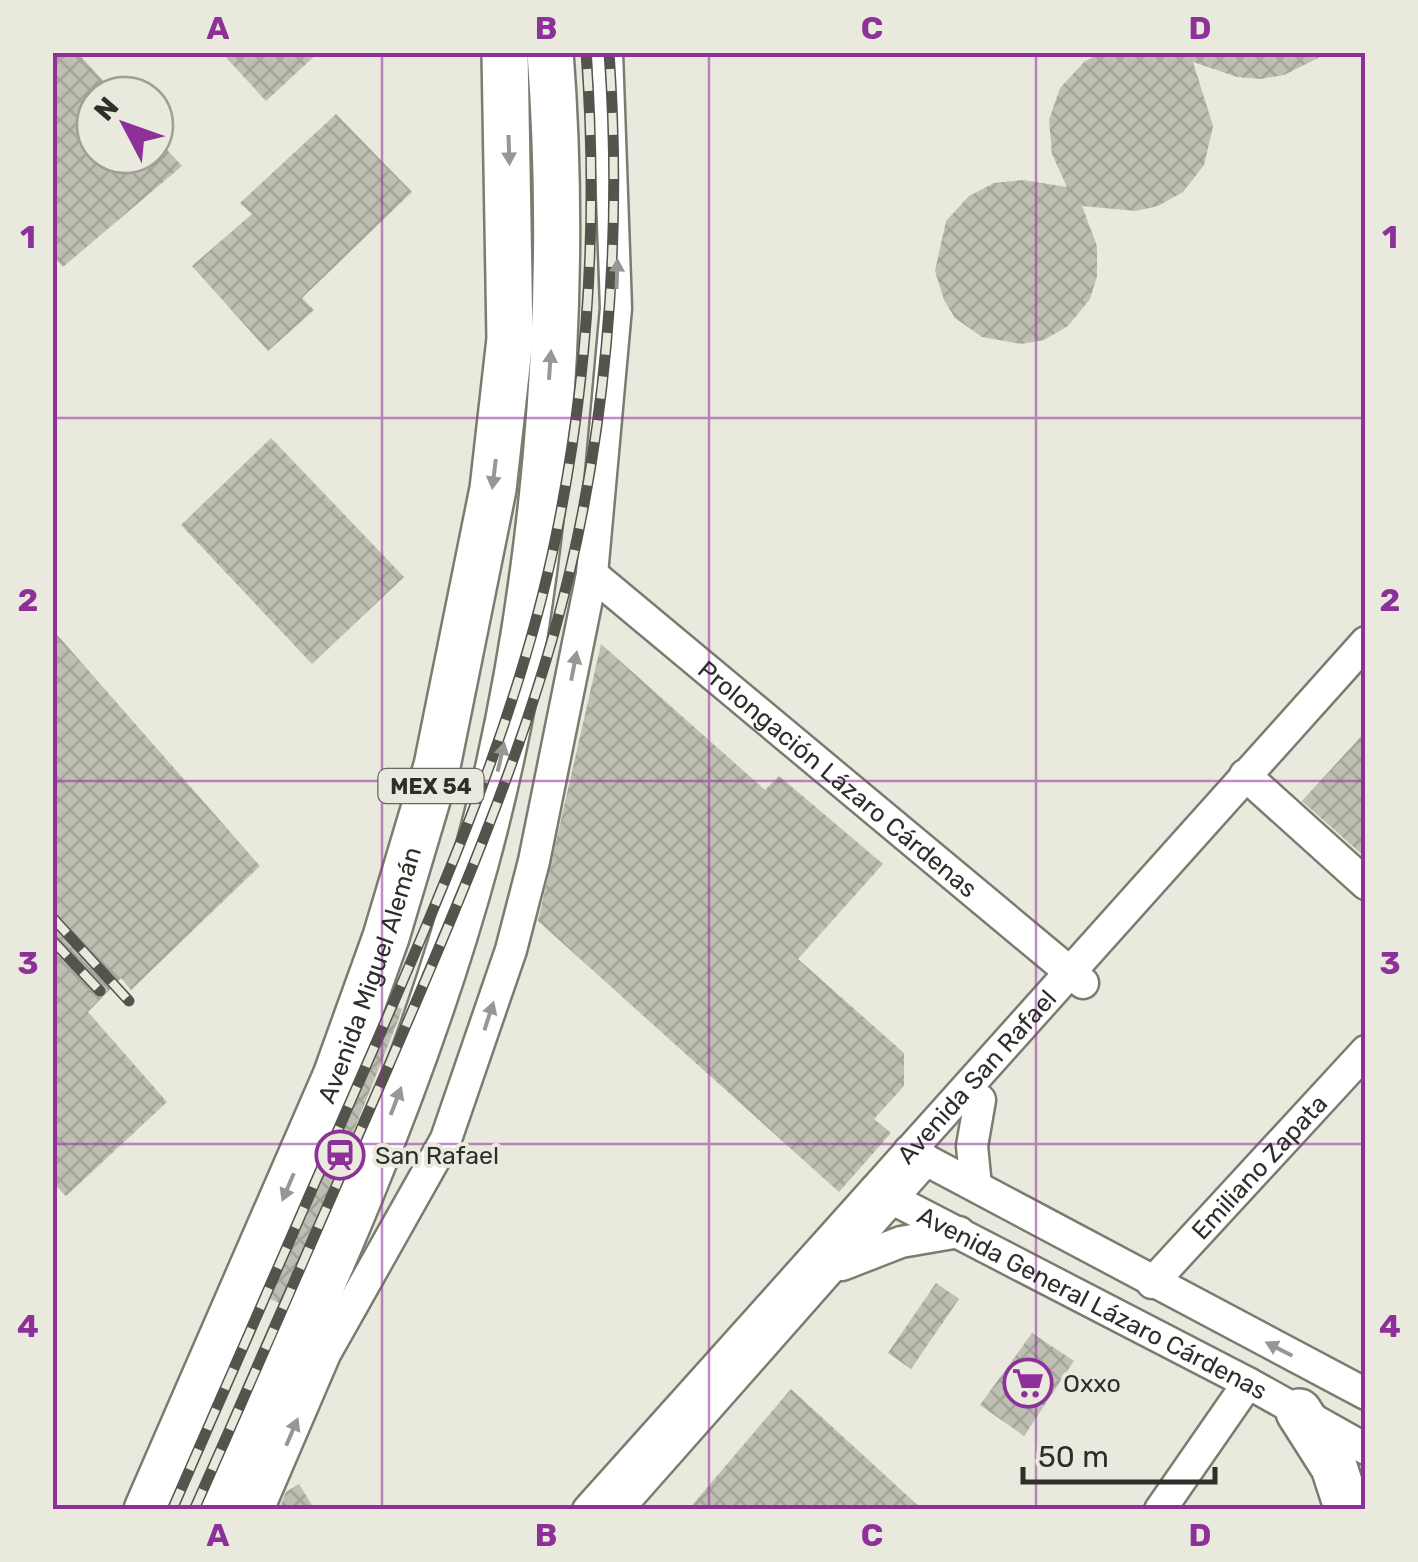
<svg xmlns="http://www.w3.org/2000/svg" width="1418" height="1562" viewBox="0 0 1418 1562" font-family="Rubik,sans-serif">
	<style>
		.building { fill: url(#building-cross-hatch) }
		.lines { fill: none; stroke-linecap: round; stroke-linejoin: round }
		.minor-casing { stroke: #7b7c70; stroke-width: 35 }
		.highway-casing { stroke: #7b7c70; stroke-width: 50 }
		.minor { stroke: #fff; stroke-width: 30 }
		.highway { stroke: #fff; stroke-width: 45 }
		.rail-casing { stroke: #54544d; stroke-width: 11 }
		.rail { stroke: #e9eadd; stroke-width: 8; stroke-dasharray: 22; stroke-linecap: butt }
		.oneway { fill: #979794 }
		.grid { fill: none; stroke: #8e309a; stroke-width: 2.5; stroke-opacity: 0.55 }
		.labels { text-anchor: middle; stroke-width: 8; stroke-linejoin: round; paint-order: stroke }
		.shield { fill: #e9eadd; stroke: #676760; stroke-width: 2.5 }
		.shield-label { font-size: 22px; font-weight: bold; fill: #2f2f2a }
		.street-label { font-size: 25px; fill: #2f2f2a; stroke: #e9eadd }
		.poi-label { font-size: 25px; fill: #2f2f2a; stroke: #e9eadd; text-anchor: start }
		.neatline { fill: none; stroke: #8e309a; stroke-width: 4 }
		.grid-label { font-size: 32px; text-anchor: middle; font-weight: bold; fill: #8e309a }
	</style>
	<defs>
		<pattern id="building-cross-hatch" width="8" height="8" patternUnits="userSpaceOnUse" patternTransform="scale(2.5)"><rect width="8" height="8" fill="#bebfb2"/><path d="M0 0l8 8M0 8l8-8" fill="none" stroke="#a4a499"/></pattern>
	</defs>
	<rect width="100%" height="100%" fill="#e9eadd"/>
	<!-- building -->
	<g class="building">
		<polygon points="52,52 77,52 116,95 95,95 95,155 155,155 155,137 182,166 63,267 52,255"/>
		<polygon points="221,52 319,52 266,101"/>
		<polygon points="1330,52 1284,75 1261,79 1237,77 1193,62 1213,126 1204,165 1183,192 1158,206 1136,211 1082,206 1097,246 1097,276 1090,299 1068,326 1044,340 1021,344 982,337 955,318 944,300 935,271 946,221 969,196 994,183 1023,180 1067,187 1052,154 1049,120 1060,88 1084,62 1101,52"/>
		<polygon points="336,114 412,192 302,298 314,310 268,351 192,266 252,214 240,203"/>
		<polygon points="271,438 404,577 312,664 181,525"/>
		<polygon points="52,629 260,866 131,990 121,978 88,1012 167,1102 66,1196 52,1182"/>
		<polygon points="601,644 765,790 779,776 883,864 798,959 904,1053 904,1086 874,1119 891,1133 839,1192 538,921"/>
		<polygon points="1366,731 1366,858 1302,801"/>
		<polygon points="390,1004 402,1009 399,1018 284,1305 268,1298 360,1086"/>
		<polygon points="936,1283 959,1299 911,1369 888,1353"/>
		<polygon points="1032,1333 1074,1361 1024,1436 980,1405"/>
		<polygon points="791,1389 923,1510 688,1510"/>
		<polygon points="299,1484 315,1510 279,1510 286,1492"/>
	</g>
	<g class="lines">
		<!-- minor casing -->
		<g class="minor-casing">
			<g id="minor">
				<path id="s1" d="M592 574 1083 983"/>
				<polyline points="1245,775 1366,884"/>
				<polyline points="909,1151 1366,1394"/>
				<polyline points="976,1186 972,1146 980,1100"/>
				<path id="s2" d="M875 1190 1248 1383 1366 1449"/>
				<polyline points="842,1265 901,1242 959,1232"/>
				<path id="s3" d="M1152 1283 1366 1051"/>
				<polyline points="258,1510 325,1354 446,1139 511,950 534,861 592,574 616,308 607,52"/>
				<path id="s4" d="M588 1510 1366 642"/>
				<polyline points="617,1510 926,1160"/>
				<polyline points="1160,1510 1248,1383"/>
			</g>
		</g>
		<!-- highway casing -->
		<g class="highway-casing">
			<g id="highway">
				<polyline points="1299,1412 1334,1467 1348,1510"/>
				<path id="s5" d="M147 1510 336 1076 386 937 437 766 493 489 510 339 505 52"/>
				<path d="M218 1510C318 1300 415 1085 476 860 544 609 570 312 550 52"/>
			</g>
		</g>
		<!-- minor -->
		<use href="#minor" class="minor"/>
		<!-- highway -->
		<use href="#highway" class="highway"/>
		<!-- rail casing -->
		<g class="rail-casing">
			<g id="rail">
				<polyline points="52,917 129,1001"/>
				<polyline points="52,940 100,991"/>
				<path d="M172 1510C240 1354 308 1199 376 1043 447 879 520 712 556 536 589 376 598 214 586 52"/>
				<path d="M194 1510C260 1362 324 1213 389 1065 450 923 512 781 554 633 606 447 623 245 609 52"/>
			</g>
		</g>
		<!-- rail -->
		<use href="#rail" class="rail"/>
	</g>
	<!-- one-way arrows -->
	<defs><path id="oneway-solid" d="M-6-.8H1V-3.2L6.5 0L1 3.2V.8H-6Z" transform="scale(2.5)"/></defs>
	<g class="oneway">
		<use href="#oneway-solid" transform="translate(509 150) rotate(88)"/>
		<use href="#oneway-solid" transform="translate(617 274) rotate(-88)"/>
		<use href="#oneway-solid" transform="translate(550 365) rotate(-86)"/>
		<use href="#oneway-solid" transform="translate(494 474) rotate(97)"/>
		<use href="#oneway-solid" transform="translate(574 666) rotate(-79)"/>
		<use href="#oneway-solid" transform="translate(501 757) rotate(-77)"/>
		<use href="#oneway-solid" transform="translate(489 1016) rotate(-72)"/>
		<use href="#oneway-solid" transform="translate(396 1101) rotate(-69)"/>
		<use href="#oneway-solid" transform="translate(288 1187) rotate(113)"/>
		<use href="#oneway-solid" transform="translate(1279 1349) rotate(-153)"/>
		<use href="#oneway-solid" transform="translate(292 1432) rotate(-67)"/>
	</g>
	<!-- grid -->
	<path class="grid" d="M382 52V1510M709 52V1510M1036 52V1510M52 418H1366M52 781H1366M52 1144H1366"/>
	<!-- icons -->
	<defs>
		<g id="station-ring" transform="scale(2.5)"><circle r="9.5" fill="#e9eadd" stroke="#8e309a" stroke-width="1.5"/><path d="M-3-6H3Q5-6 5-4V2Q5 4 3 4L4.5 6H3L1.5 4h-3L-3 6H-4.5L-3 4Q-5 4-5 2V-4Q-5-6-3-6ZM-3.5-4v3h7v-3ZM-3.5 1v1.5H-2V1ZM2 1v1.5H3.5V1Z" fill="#8e309a"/></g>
		<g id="supermarket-ring" transform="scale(2.5)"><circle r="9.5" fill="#e9eadd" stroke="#8e309a" stroke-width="1.5"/><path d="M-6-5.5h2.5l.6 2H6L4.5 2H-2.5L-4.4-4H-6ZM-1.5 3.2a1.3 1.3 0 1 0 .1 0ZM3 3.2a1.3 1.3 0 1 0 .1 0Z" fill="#8e309a"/></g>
	</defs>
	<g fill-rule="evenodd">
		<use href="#station-ring" x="340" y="1155"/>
		<use href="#supermarket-ring" x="1028" y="1383"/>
	</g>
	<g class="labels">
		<!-- shield labels -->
		<rect class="shield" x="378.5" y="769" width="105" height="34" rx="8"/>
		<g class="shield-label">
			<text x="431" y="794">MEX 54</text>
		</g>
		<!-- street labels -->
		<g class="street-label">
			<text dy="9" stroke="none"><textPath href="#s1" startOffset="320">Prolongación Lázaro Cárdenas</textPath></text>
			<text dy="9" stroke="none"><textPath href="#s5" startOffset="580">Avenida Miguel Alemán</textPath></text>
			<text dy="9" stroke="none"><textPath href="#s4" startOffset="582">Avenida San Rafael</textPath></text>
			<text dy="9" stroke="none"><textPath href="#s3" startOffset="158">Emiliano Zapata</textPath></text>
			<text dy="9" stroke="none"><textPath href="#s2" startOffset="245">Avenida General Lázaro Cárdenas</textPath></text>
		</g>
		<!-- poi labels -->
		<g class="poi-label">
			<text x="375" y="1164">San Rafael</text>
			<text x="1063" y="1392">Oxxo</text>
		</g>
	</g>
	<!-- border -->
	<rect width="1418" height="1562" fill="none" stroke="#e9eadd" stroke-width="110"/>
	<!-- north arrow -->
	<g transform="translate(125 125) rotate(311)"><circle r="48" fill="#e9eadd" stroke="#9f9f95" stroke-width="2.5"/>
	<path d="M0-8L18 38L0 25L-18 38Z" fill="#8e309a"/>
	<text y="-15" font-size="28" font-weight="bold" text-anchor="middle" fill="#2f2f2a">N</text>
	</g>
	<!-- scale -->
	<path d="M1023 1467v15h192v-15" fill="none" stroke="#2f2f2a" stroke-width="5"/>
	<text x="1038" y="1467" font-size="30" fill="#2f2f2a" stroke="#e9eadd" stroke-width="8" paint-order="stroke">50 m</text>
	<rect x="55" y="55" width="1308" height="1452" class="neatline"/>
	<g class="grid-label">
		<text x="218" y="39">A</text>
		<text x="546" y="39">B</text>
		<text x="872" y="39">C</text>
		<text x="1200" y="39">D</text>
		<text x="28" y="248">1</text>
		<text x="1390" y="248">1</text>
		<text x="28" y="611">2</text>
		<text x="1390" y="611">2</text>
		<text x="28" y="974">3</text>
		<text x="1390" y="974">3</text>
		<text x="28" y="1337">4</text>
		<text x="1390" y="1337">4</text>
		<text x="218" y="1546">A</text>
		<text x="546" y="1546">B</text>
		<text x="872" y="1546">C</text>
		<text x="1200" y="1546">D</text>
	</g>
</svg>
